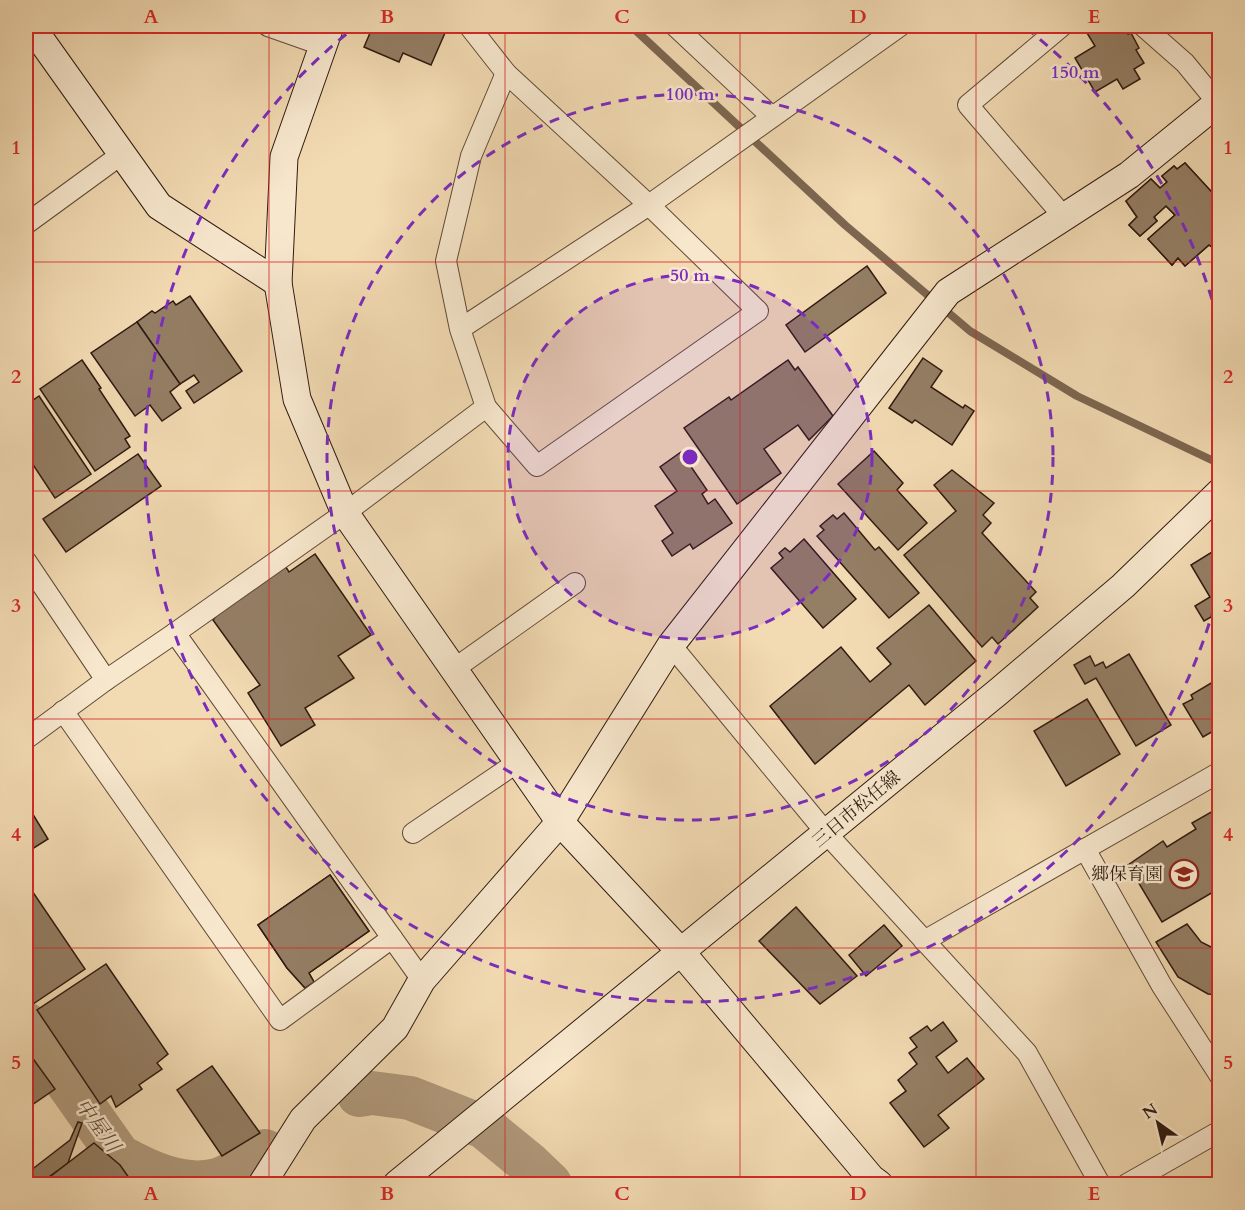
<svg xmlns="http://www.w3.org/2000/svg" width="1245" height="1210" viewBox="0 0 1245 1210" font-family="Cardo,'Noto Serif JP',serif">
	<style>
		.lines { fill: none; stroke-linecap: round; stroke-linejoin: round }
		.stream { stroke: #7c6650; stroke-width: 8 }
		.river { stroke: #b0997b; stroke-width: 44 }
		.building { fill: #947e64; stroke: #2f1a10; stroke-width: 1.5 }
		.street-casing { stroke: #604a38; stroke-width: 22 }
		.secondary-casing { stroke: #2f1a10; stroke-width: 29 }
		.street { stroke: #f7e7cd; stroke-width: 20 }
		.secondary { stroke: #f7e7cd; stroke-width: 27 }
		.grid { fill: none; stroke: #d62828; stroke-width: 1.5; stroke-opacity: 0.55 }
		.ring { fill: none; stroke: #7b2cbf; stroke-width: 3; stroke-dasharray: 10 8 }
		.labels { text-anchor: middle; stroke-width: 5; stroke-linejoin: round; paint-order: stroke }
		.street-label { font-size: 18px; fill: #2f1a10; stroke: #f7e7cd }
		.poi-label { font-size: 18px; fill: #2f1a10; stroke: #f7e7cd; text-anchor: end }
		.water-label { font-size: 20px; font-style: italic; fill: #634d3b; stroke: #f7e7cd }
		.centre { fill: #7b2cbf; stroke: #f7e7cd; stroke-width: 3 }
		.ring-label { font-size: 18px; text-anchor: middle; font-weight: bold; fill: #7b2cbf; stroke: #f7e7cd; stroke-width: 5; stroke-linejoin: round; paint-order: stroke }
		.neatline { fill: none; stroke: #d62828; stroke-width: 2 }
		.grid-label { font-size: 20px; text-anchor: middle; font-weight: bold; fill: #d62828 }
	</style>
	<rect width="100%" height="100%" fill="#f2dab2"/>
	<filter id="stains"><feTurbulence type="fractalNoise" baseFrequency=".00333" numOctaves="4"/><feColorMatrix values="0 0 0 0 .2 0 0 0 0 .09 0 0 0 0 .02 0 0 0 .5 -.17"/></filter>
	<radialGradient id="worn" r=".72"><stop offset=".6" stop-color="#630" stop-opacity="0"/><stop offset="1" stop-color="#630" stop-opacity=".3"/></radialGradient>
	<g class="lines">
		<!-- stream -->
		<polyline class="stream" points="631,26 845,225 970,331 1077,396 1220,464"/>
		<!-- river -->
		<g class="river">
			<path d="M26 1024 119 1156C148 1172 183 1189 217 1180 235 1175 250 1161 265 1151"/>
			<polyline points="359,1095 372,1093 410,1098 484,1127 528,1163 550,1184"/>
		</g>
	</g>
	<!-- building -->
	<g class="building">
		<polygon points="373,26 448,26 431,65 403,53 399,62 364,47"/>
		<polygon points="1089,26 1123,26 1128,34 1131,33 1139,48 1136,50 1144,63 1134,69 1140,79 1123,89 1117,79 1095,92 1075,58 1095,46 1084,28"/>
		<polygon points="1185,163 1220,201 1220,240 1212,247 1209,245 1185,266 1178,258 1172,265 1148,239 1175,215 1166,206 1154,217 1157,221 1140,236 1129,225 1137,217 1126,201 1151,179 1160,188 1167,182 1162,176 1174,166 1177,169"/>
		<polygon points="1185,163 1220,201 1220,240 1212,247 1209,245 1185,266 1178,258 1172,265 1148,239 1175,215 1166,206 1154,217 1157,221 1140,236 1129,225 1137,217 1126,201 1151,179 1160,188 1167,182 1162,176 1174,166 1177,169"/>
		<polygon points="867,266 886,293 805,352 786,325"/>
		<polygon points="190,296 242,371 194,403 186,391 199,382 194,375 180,384 137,322 152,311 155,313 173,301 176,305"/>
		<polygon points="137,322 180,384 170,392 181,408 162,421 150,405 135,416 91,353"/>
		<polygon points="923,358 942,371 931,387 963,408 965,405 974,411 952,445 915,420 912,423 889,408"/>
		<polygon points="82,360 101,388 99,389 130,436 125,439 130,447 95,471 40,389"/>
		<polygon points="788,360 795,370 798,367 833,416 809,440 798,425 764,449 781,473 737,504 684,428 729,397 731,400"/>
		<polygon points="39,396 91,474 55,498 26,454 26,405"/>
		<polygon points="874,451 903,483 897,490 927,523 898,550 838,484"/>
		<polygon points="681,452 707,490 702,494 708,504 715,499 732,523 693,549 690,544 672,556 662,541 673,533 655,506 677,491 660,467"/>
		<polygon points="138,454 161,486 66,552 43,519"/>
		<polygon points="952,470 994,503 983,515 991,523 982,533 1036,592 1030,598 1038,607 998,644 992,637 982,647 904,555 956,511 934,485"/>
		<polygon points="844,513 875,550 879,547 919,593 889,618 817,536 824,530 820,526 833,515 837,519"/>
		<polygon points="804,539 856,599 823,628 771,568 783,558 779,553 785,548 790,552"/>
		<polygon points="1220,547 1220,612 1204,621 1195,606 1210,597 1191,565"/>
		<polygon points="315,554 371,635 338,656 354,678 305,708 315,725 281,746 248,693 260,685 213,620 223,607 284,564 289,572"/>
		<polygon points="929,605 976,661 925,705 909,685 815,764 770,706 841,647 870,682 891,664 877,648"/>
		<polygon points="1129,654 1171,725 1136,746 1096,678 1085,684 1074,665 1090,656 1095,666 1103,662 1106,668"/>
		<polygon points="1220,675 1220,734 1215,730 1203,737 1183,704 1193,699 1191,695 1218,679 1216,677"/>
		<polygon points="1087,699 1120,754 1066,786 1034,731"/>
		<polygon points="26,803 48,839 26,853"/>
		<polygon points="1220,807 1220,888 1162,922 1128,865 1163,841 1167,847 1196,829 1192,823"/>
		<polygon points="330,875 369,931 309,973 314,982 305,988 287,968 258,925"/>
		<polygon points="330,875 369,931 309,973 314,982 305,988 287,968 258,925"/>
		<polygon points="26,882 85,969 33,1004 26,993"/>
		<polygon points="796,907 857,976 820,1004 759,941"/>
		<polygon points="1187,924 1201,942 1219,951 1220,995 1208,994 1178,977 1156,942"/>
		<polygon points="884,925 902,946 866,976 849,955"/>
		<polygon points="106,964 168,1054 157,1063 162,1069 139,1085 142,1089 116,1107 111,1096 100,1104 37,1010"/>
		<polygon points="943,1022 957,1041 936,1057 948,1073 967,1058 984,1079 938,1115 949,1128 924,1147 890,1103 906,1091 898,1080 917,1064 909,1053 917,1047 910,1038 927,1026 931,1031"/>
		<polygon points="26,1049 55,1089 26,1109"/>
		<polygon points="212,1066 260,1133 222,1156 177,1090"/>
		<polygon points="78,1122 82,1123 68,1163 39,1184 26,1184 26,1174 70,1140"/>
		<polygon points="94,1143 120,1165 132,1182 129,1184 56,1184 51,1176"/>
	</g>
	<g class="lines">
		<!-- street casing -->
		<g class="street-casing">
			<g id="street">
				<polyline points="268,26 322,45"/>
				<polyline points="469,26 506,73"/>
				<polyline points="675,26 772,117"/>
				<polyline points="1062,26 968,105 1064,217"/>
				<polyline points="1143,26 1185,63 1217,102"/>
				<polyline points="26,224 122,154"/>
				<polyline points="460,329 446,261 471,156 506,73 649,205 758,311 537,466 486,407 460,329 649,205 900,26"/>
				<polyline points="26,561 106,680 175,633"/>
				<polyline points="671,645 827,834 1027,1053 1100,1184"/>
				<polyline points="454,669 575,583"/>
				<polyline points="63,711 280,1020 392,938"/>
				<polyline points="26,739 106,680"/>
				<polyline points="413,833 518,762"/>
				<polyline points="1085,849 1162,986 1220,1076"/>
				<polyline points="924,941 1220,772"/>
				<polyline points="422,980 175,633 345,513 486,407"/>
				<polyline points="1127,1184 1220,1131"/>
			</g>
		</g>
		<!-- secondary casing -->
		<g class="secondary-casing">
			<g id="secondary">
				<polyline points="31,26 159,206 278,283"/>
				<polyline points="330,26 284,157 278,283 297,399 345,513 560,822 681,952 871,1178 879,1184"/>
				<polyline points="262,1184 303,1119 395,1028 422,980 560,822 671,645 948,292 1129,175 1220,101"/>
				<polyline points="397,1184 998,692 1123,586 1220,492"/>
			</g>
		</g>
		<!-- street -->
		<use href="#street" class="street"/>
		<!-- secondary -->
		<use href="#secondary" class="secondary"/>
	</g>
	<!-- grid -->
	<path class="grid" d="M269 26V1184M505 26V1184M740 26V1184M976 26V1184M26 262H1220M26 491H1220M26 719H1220M26 948H1220"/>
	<!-- distance rings -->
	<circle cx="690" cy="457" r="182" fill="#7b2cbf" fill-opacity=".12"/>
	<g class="ring">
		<circle cx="690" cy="457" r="182"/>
		<circle cx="690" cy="457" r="363"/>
		<path d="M1219 589A545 545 0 1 1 354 28M1026 28A545 545 0 0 1 1219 325"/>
	</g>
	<!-- icons -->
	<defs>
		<g id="school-ring" transform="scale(1.5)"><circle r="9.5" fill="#f7e7cd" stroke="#8f2418" stroke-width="1.5"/><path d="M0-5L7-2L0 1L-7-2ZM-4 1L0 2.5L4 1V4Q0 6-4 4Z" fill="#8f2418"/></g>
	</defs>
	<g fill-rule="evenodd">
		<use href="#school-ring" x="1184" y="874"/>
	</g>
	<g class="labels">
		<!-- street labels -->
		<g class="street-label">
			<text transform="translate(856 809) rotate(-40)" y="6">三日市松任線</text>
		</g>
		<!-- poi labels -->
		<g class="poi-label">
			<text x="1163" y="880">郷保育園</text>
		</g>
		<!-- water labels -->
		<g class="water-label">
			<text transform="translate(98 1125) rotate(54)" y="7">中屋川</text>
		</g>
	</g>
	<circle cx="690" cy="457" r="9" class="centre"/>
	<g class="ring-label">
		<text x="1075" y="78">150 m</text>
		<text x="690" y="100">100 m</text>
		<text x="690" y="281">50 m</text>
	</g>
	<!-- margin -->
	<rect width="1245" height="1210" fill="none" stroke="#f2dab2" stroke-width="66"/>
	<!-- north arrow -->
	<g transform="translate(1158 1123) rotate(326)" stroke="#f7e7cd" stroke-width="4.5" paint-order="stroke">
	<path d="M0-4.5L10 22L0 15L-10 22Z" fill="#2f1a10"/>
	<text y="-9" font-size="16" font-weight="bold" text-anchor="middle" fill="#2f1a10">N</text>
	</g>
	<rect x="33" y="33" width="1179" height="1144" class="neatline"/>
	<g class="grid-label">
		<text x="151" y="23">A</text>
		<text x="387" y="23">B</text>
		<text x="622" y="23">C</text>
		<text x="858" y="23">D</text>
		<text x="1094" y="23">E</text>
		<text x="16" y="154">1</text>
		<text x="1228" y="154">1</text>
		<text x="16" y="383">2</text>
		<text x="1228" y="383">2</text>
		<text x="16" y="612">3</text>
		<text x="1228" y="612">3</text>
		<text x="16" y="841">4</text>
		<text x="1228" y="841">4</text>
		<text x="16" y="1069">5</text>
		<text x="1228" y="1069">5</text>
		<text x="151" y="1200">A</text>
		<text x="387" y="1200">B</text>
		<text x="622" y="1200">C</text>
		<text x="858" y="1200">D</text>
		<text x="1094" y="1200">E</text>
	</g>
	<rect width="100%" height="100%" filter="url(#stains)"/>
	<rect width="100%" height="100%" fill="url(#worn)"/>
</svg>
